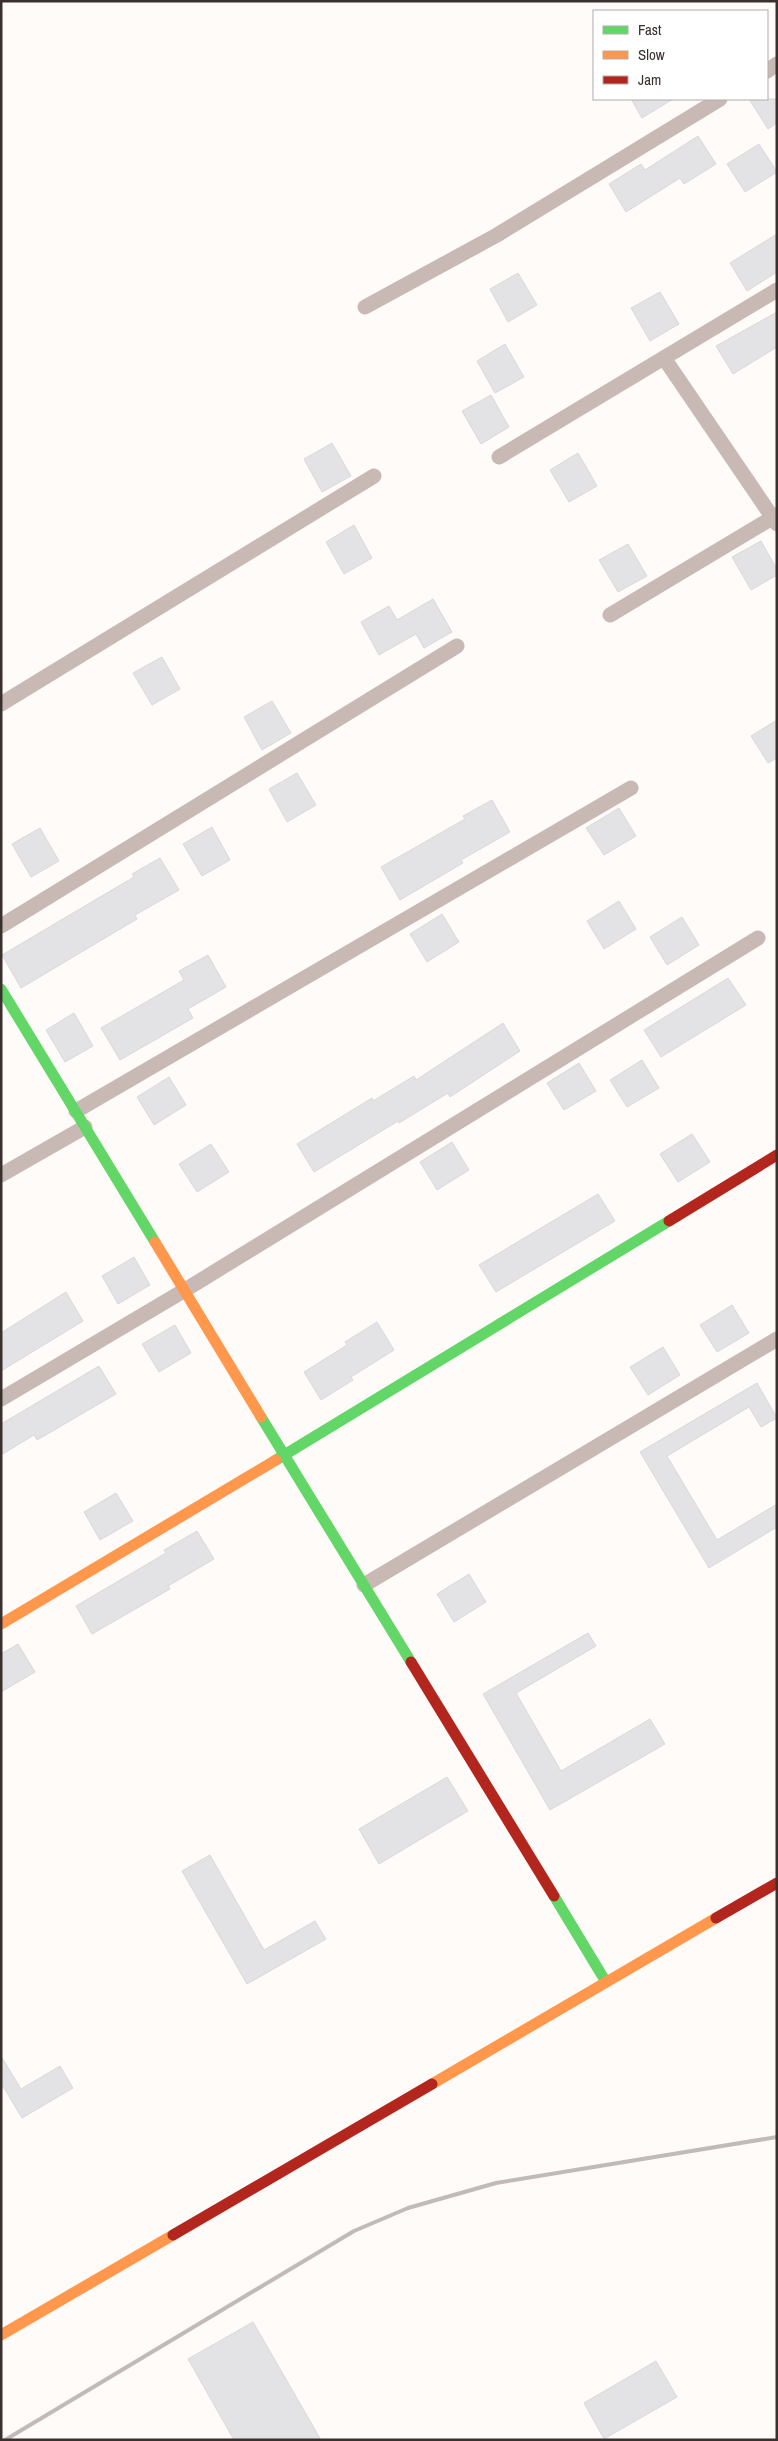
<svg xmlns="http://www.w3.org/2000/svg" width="778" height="2441" viewBox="0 0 778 2441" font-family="'Archivo Narrow',sans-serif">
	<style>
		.building { fill: #e3e2e5; stroke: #d9d8db }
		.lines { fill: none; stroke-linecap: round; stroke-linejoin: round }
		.street { stroke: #c8b9b4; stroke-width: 15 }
		.fast { stroke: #63d668; stroke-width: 11 }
		.slow { stroke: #ff974d; stroke-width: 11 }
		.jam { stroke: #b3261e; stroke-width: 11 }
		.rail { stroke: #c2bab8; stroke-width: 4 }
	</style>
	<rect width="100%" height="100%" fill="#fefbf9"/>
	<!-- building -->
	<g class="building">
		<polygon points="631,99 673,99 642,118"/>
		<polygon points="749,99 777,99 777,123 768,129"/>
		<polygon points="698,136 716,164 684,184 680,178 626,212 609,184 641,164 645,170"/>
		<polygon points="759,144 777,172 745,192 727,164"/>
		<polygon points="777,234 777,272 747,291 730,263"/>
		<polygon points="518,273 537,305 508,322 490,289"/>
		<polygon points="660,292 679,324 650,341 631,308"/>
		<polygon points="777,312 777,347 733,374 716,346"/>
		<polygon points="505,344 524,377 495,393 477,361"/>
		<polygon points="491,395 509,427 481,444 462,411"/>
		<polygon points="332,443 351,476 322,492 304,459"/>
		<polygon points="578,453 597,486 569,502 550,470"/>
		<polygon points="354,525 372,558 344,574 326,542"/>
		<polygon points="761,541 777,569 777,575 751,590 732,557"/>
		<polygon points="628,544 647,576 618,592 599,560"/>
		<polygon points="433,599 452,632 424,648 416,634 379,655 361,622 389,606 397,620"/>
		<polygon points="162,657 180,689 152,705 133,673"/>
		<polygon points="272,701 291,733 262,750 244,717"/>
		<polygon points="777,720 777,758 768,763 751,736"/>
		<polygon points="297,773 316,805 287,822 269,789"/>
		<polygon points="492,800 510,832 461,860 463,863 400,900 381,867 465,819 463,816"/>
		<polygon points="619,808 636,836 604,855 586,828"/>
		<polygon points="212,827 230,860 202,876 183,844"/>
		<polygon points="40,828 59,861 31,877 12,844"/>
		<polygon points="160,858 179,890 135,915 137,919 21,988 2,955 134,877 132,874"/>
		<polygon points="619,901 636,929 604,949 587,921"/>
		<polygon points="442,914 459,942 427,962 410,934"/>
		<polygon points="682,917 699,945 667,965 650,937"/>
		<polygon points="208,955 226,987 188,1009 193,1018 120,1060 101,1028 184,980 179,971"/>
		<polygon points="728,978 746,1005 661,1057 644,1030"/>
		<polygon points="74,1013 93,1046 65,1062 46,1030"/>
		<polygon points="503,1023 520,1051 450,1097 448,1093 399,1123 398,1121 314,1172 297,1144 372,1098 373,1101 414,1076 416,1080"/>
		<polygon points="642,1060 659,1088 627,1107 610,1080"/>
		<polygon points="579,1063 596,1091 564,1110 547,1083"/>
		<polygon points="169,1077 186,1105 154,1125 137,1097"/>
		<polygon points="692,1134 710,1162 678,1182 660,1154"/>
		<polygon points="452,1142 469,1170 437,1190 420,1162"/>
		<polygon points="211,1144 229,1172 197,1192 179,1164"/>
		<polygon points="598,1194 615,1221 496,1292 479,1265"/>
		<polygon points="134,1257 150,1285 118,1304 102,1276"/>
		<polygon points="66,1292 83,1321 1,1371 1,1333"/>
		<polygon points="732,1305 749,1333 717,1352 700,1325"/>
		<polygon points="377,1322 394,1350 351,1377 353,1380 321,1400 304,1372 347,1345 345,1342"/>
		<polygon points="175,1325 191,1353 159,1372 142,1344"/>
		<polygon points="663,1347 680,1375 648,1395 630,1367"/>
		<polygon points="99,1366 116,1394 37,1440 34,1435 1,1455 1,1424"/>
		<polygon points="757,1383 777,1418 761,1427 749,1407 667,1456 717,1540 777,1504 777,1527 709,1568 640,1452"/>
		<polygon points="116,1493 133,1521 100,1540 84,1512"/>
		<polygon points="197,1531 214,1559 168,1586 170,1589 92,1634 76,1606 166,1553 164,1550"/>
		<polygon points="469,1574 486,1602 454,1622 437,1594"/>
		<polygon points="588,1633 596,1646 516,1693 561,1771 650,1719 665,1744 550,1810 483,1694"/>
		<polygon points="18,1644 35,1672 1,1692 1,1654"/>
		<polygon points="447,1777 468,1811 379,1864 359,1829"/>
		<polygon points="210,1855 264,1950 315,1921 326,1939 247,1984 182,1871"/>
		<polygon points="1,2056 21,2089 60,2066 73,2088 22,2118 1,2083"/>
		<polygon points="253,2322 321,2440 234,2440 188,2359"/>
		<polygon points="656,2361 677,2397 604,2439 584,2403"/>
	</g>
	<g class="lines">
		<!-- street -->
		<g class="street">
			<polyline points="767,71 777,64"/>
			<polyline points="365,307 497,235 720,99"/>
			<polyline points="664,358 777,524"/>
			<polyline points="499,457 777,290"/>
			<polyline points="610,615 777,515"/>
			<polyline points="1,704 374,476"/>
			<polyline points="1,926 457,646"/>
			<polyline points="76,1111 631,788"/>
			<polyline points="1,1175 85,1127"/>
			<polyline points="1,1399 185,1290 758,938"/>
			<polyline points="364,1585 777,1339"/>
		</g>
		<!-- fast -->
		<g class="fast">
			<polyline points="1,989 155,1242"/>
			<polyline points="261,1417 411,1662"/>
			<polyline points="276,1460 669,1221"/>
			<polyline points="554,1896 606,1982"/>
		</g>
		<!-- slow -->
		<g class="slow">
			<polyline points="155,1242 261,1417"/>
			<polyline points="1,1624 276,1460"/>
			<polyline points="432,2084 716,1918"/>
			<polyline points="1,2335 173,2235"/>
		</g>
		<!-- jam -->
		<g class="jam">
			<polyline points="669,1221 777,1155"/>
			<polyline points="411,1662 554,1896"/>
			<polyline points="716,1918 777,1883"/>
			<polyline points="173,2235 432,2084"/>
		</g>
		<!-- rail -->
		<polyline class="rail" points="5,2440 354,2231 408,2208 496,2183 777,2137"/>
	</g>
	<!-- border -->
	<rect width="778" height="2441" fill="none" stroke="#3a302e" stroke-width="5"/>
	<!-- legend -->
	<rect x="593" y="10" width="175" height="90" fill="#ffffff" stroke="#b0acab"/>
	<rect x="603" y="26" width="25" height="8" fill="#63d668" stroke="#b0acab"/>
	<text x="638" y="35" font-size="15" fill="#3a302e">Fast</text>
	<rect x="603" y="51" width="25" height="8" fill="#ff974d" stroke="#b0acab"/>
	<text x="638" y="60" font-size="15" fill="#3a302e">Slow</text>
	<rect x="603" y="76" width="25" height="8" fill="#b3261e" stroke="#b0acab"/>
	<text x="638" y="85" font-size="15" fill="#3a302e">Jam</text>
</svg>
